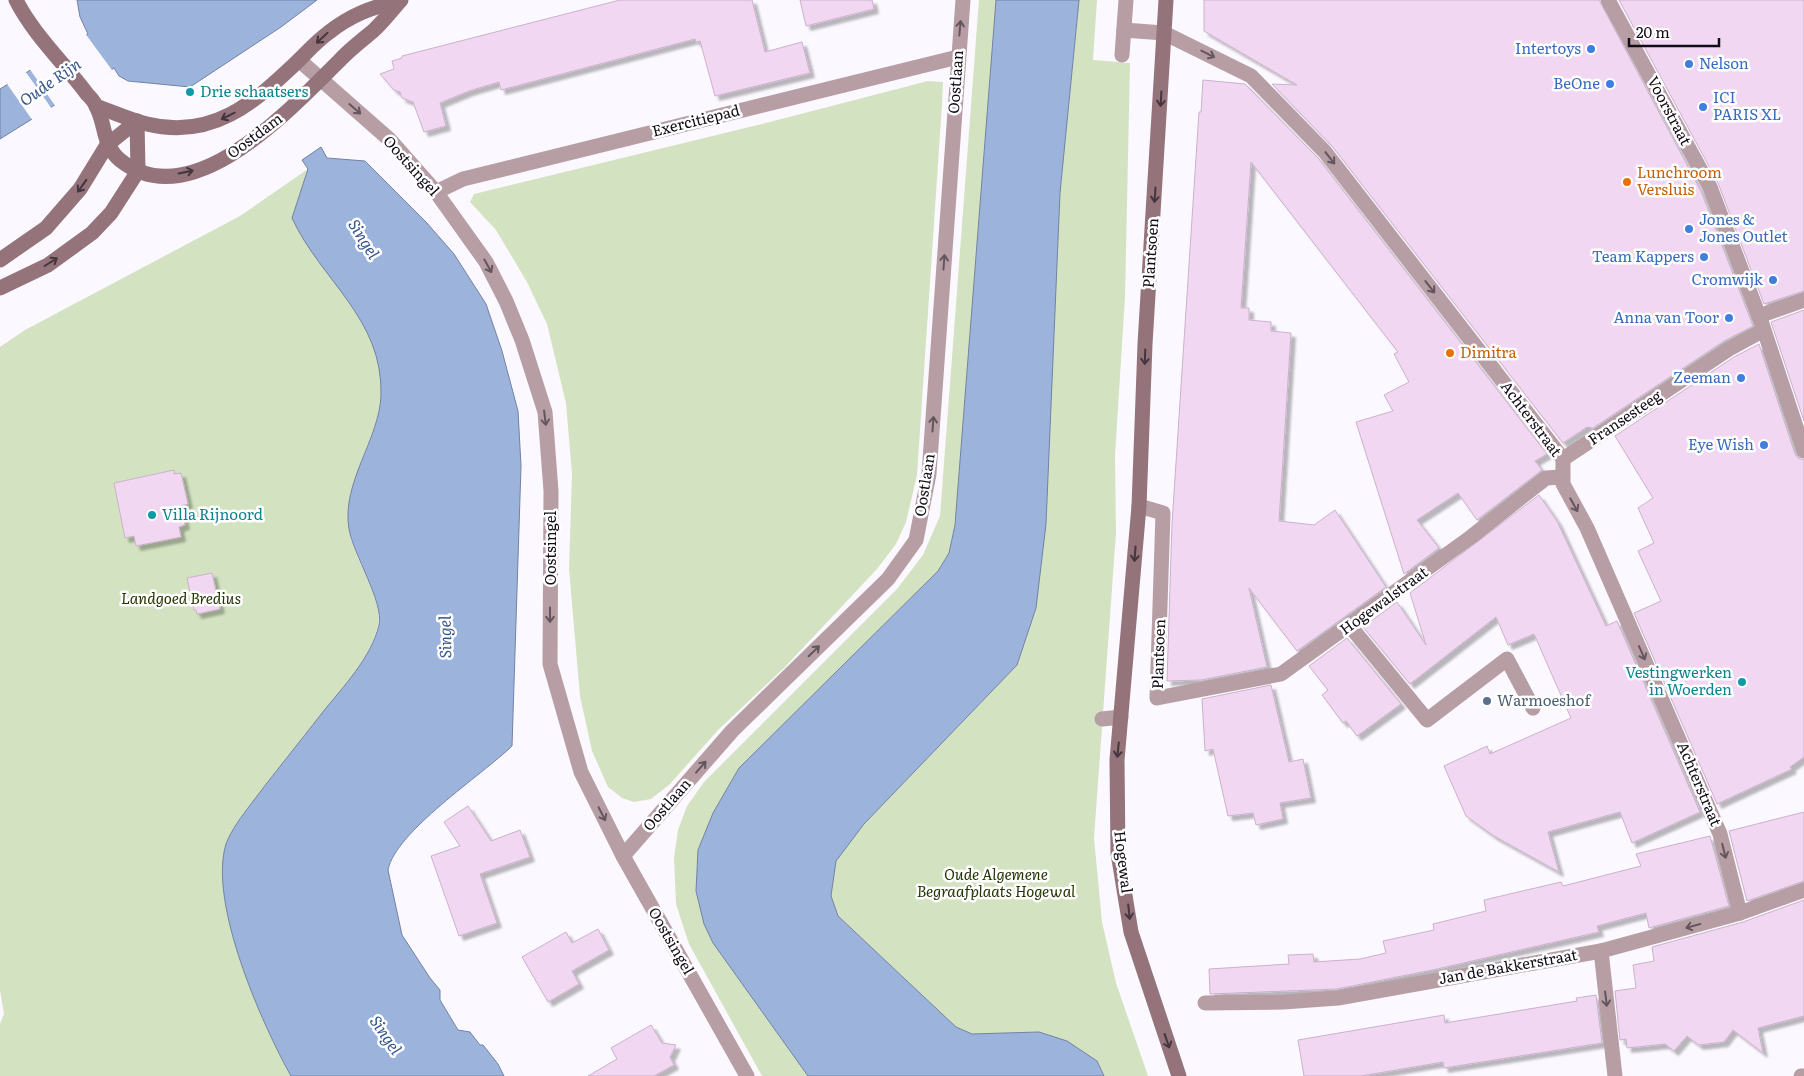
<svg xmlns="http://www.w3.org/2000/svg" width="1804" height="1076" viewBox="0 0 1804 1076" font-family="Literata,serif">
	<style>
		.green { fill: #d3e2c1 }
		.water { fill: #9cb4dc; stroke: #7282a1 }
		.pier { fill: #fbf8ff }
		.building { fill: #f1d7f1; stroke: #cbb1cb; filter: url(#shadow) }
		.lines { fill: none; stroke-linecap: round; stroke-linejoin: round }
		.lane { stroke: #b69ea4; stroke-width: 15 }
		.street { stroke: #b69ea4; stroke-width: 15 }
		.secondary { stroke: #94737b; stroke-width: 15 }
		.oneway { stroke: #64555e }
		.oneway2 { stroke: #45353f }
		.shop-dot { fill: #3f7fe0; stroke: #fff; stroke-width: 2 }
		.culture-dot { fill: #0f9aa8; stroke: #fff; stroke-width: 2 }
		.food-dot { fill: #e8710a; stroke: #fff; stroke-width: 2 }
		.service-dot { fill: #5c6f8a; stroke: #fff; stroke-width: 2 }
		.labels { text-anchor: middle; stroke-width: 5; stroke-linejoin: round; paint-order: stroke }
		.shop-label { font-size: 15px; fill: #366cbe; stroke: #fff; text-anchor: end }
		.street-label { font-size: 15px; fill: #110c17; stroke: #fff }
		.culture-label { font-size: 15px; fill: #0d838f; stroke: #fff; text-anchor: start }
		.food-label { font-size: 15px; fill: #c56008; stroke: #fff; text-anchor: start }
		.park-label { font-size: 15px; font-style: italic; fill: #243503; stroke: #fff }
		.service-label { font-size: 15px; fill: #4e5e75; stroke: #fff; text-anchor: start }
		.water-label { font-size: 16px; font-style: italic; fill: #36568a; stroke: #fff }
	</style>
	<defs>
		<filter id="shadow"><feDropShadow dx="4.5" dy="4.5" stdDeviation="1" flood-color="#0004"/></filter>
	</defs>
	<rect width="100%" height="100%" fill="#fbf8ff"/>
	<!-- green -->
	<g class="green">
		<polygon points="979,0 996,0 955,525 949,553 938,571 739,768 713,813 698,850 696,891 704,924 713,943 808,1076 762,1076 689,944 676,904 674,858 678,830 687,806 704,782 897,589 923,555 940,516"/>
		<polygon points="1079,0 1097,0 1093,60 1130,63 1125,297 1115,455 1116,533 1094,838 1102,922 1116,983 1148,1076 1104,1076 1097,1061 1039,1032 972,1034 956,1027 838,916 831,896 836,861 864,824 1017,665 1024,642 1060,193"/>
		<polygon points="928,81 943,82 942,104 917,475 906,522 896,544 877,569 784,668 718,730 670,784 651,799 634,802 622,798 608,787 592,751 580,696 569,569 572,474 566,403 547,324 527,282 496,230 470,202 474,194 766,123"/>
		<path d="M308 169 293 218C322 281 383 318 381 395 381 419 366 445 359 468 355 480 354 493 352 506 351 513 348 522 349 530 352 555 384 601 378 625 370 660 341 689 319 717 296 746 273 774 251 804 242 816 230 830 226 845 209 904 262 1024 291 1076H0V1024L4 1014 0 990V347L25 330 240 216Z"/>
	</g>
	<!-- water -->
	<g class="water">
		<polygon points="77,0 317,0 281,27 190,87 128,81 119,76 114,68 0,139 0,89 88,34 80,17"/>
		<polygon points="996,0 1079,0 1060,193 1046,524 1036,608 1017,665 864,824 836,861 831,896 838,916 956,1027 972,1034 1039,1032 1067,1041 1097,1061 1104,1076 808,1076 713,943 704,924 696,891 698,850 713,813 739,768 938,571 949,553 955,525"/>
		<path d="M321 147 327 158 365 161 426 222 454 254 486 304 502 351 518 411 521 466 512 746C482 775 395 832 388 870L402 935 430 978 440 990V1000L458 1030 470 1032 480 1045H483L498 1064 504 1076H291C262 1024 208 903 226 844 231 830 242 816 251 804 274 773 299 743 322 713 343 687 371 658 379 625 384 602 353 554 349 529 341 483 380 438 381 395 383 318 321 281 292 218L308 169 302 160Z"/>
	</g>
	<!-- pier -->
	<g class="pier">
		<polygon points="84,32 112,70 56,107 29,68"/>
		<polygon points="25,71 52,109 33,121 7,84"/>
	</g>
	<!-- building -->
	<g class="building">
		<polygon points="620,0 752,0 765,52 802,42 810,73 715,96 700,41 696,42 695,39 501,90 499,82 469,91 440,103 446,126 424,132 413,102 402,98 400,92 394,90 380,74 394,69 392,61 402,58 402,56"/>
		<polygon points="800,0 872,0 874,9 806,26"/>
		<polygon points="1204,0 1599,0 1701,191 1753,326 1724,341 1593,428 1587,427 1563,443 1332,146 1272,84 1297,85 1204,31"/>
		<polygon points="1619,0 1804,0 1804,291 1764,304 1718,183"/>
		<polygon points="1203,80 1245,84 1318,158 1547,454 1535,461 1542,470 1477,520 1458,493 1417,520 1439,548 1404,574 1356,422 1393,411 1384,395 1409,382 1394,354 1398,352 1251,162 1241,308 1249,308 1249,320 1271,322 1271,331 1291,333 1279,521 1314,525 1335,510 1386,587 1297,651 1249,588 1267,667 1201,680 1167,681 1172,524 1199,112 1201,112"/>
		<polygon points="1804,310 1804,421 1771,322"/>
		<polygon points="1759,344 1795,454 1798,458 1804,460 1804,757 1790,767 1792,769 1717,804 1634,613 1661,601 1638,551 1654,543 1638,508 1653,498 1615,436 1734,357"/>
		<polygon points="174,470 174,474 181,473 188,504 181,506 185,525 179,527 181,537 136,546 134,536 125,538 114,483"/>
		<polygon points="1539,495 1557,521 1606,626 1617,621 1700,812 1632,843 1620,812 1548,832 1559,872 1494,836 1466,816 1444,766 1487,746 1490,754 1571,718 1534,634 1508,645 1496,617 1410,684 1363,627 1397,602 1426,645 1410,593"/>
		<polygon points="212,573 220,609 197,614 196,610 194,610 187,578"/>
		<polygon points="1347,638 1401,704 1357,736 1346,721 1343,723 1322,695 1328,690 1309,666"/>
		<polygon points="1271,685 1289,762 1303,759 1311,798 1280,803 1283,819 1256,825 1253,813 1228,816 1213,749 1205,751 1202,699"/>
		<polygon points="468,806 491,841 520,830 530,857 480,874 497,923 459,936 431,856 460,846 444,822"/>
		<polygon points="1804,812 1804,881 1747,901 1729,831"/>
		<polygon points="1710,836 1729,906 1649,928 1646,913 1597,926 1599,932 1437,969 1337,989 1210,994 1209,969 1289,964 1288,955 1313,954 1314,962 1360,959 1386,953 1383,941 1434,930 1433,924 1486,911 1484,900 1561,882 1563,886 1641,866 1636,854"/>
		<polygon points="1804,900 1804,1016 1758,1028 1763,1053 1733,1030 1724,1042 1699,1045 1687,1036 1674,1051 1665,1044 1627,1048 1626,1039 1620,1040 1615,991 1636,988 1633,965 1654,961 1652,947 1743,922"/>
		<polygon points="598,929 609,950 572,971 579,984 548,1002 522,957 566,932 572,943"/>
		<polygon points="1596,995 1602,1043 1444,1068 1443,1062 1361,1076 1304,1076 1298,1040 1444,1015 1445,1023 1577,1001 1576,998"/>
		<polygon points="651,1025 662,1043 676,1045 670,1057 674,1065 654,1076 588,1076 617,1059 611,1048"/>
	</g>
	<g class="lines">
		<!-- lane -->
		<g class="lane">
			<polyline points="1124,30 1164,33"/>
			<polyline points="1122,55 1126,0"/>
			<polyline points="1350,626 1427,720 1507,659 1533,708"/>
			<polyline points="1102,719 1121,717"/>
		</g>
		<!-- street -->
		<g class="street">
			<polyline points="1608,0 1710,187 1762,324 1804,451"/>
			<polyline points="1164,33 1251,76 1325,152 1563,459 1563,484 1587,528 1720,834 1740,913"/>
			<polyline points="299,60 390,140 436,192 486,262 506,301 522,340 545,412 551,491 550,664 581,772 623,856 747,1076"/>
			<polyline points="436,192 463,179 958,57"/>
			<polyline points="1759,316 1804,300"/>
			<polyline points="1563,459 1729,349 1764,330"/>
			<polyline points="1139,506 1163,513 1157,698 1281,674 1471,537 1546,478 1562,477"/>
			<polyline points="623,856 732,731 888,579 916,540 929,474 963,0"/>
			<polyline points="1601,951 1615,1076"/>
			<polyline points="1205,1003 1283,1002 1338,998 1601,951 1740,913 1804,890"/>
			<polyline points="1801,1076 1804,1076"/>
		</g>
		<!-- secondary -->
		<g class="secondary">
			<path d="M16 0C33 34 64 63 87 94 90 97 94 101 96 106 106 124 102 145 120 160 192 218 292 107 339 61 349 50 361 41 373 31 383 22 392 10 401 0"/>
			<polyline points="1166,0 1145,344 1139,506 1117,760 1118,853 1131,932 1179,1076"/>
			<path d="M96 106C113 112 130 120 147 124 212 140 254 103 297 62 307 52 317 41 328 33 352 14 371 8 400 0"/>
			<polyline points="0,260 46,228 80,189 107,145 137,121"/>
			<polyline points="0,288 48,265 92,233 111,213 138,171 137,121"/>
		</g>
	</g>
	<!-- one-way arrows -->
	<defs><path id="oneway-shaft" d="M-6 0H5M1.5-3L5.5 0L1.5 3" fill="none" stroke-width="1.6" stroke-linecap="round" stroke-linejoin="round" transform="scale(1.25)"/></defs>
	<g class="oneway">
		<use href="#oneway-shaft" transform="translate(960 28) rotate(-85)"/>
		<use href="#oneway-shaft" transform="translate(1208 54) rotate(27)"/>
		<use href="#oneway-shaft" transform="translate(355 109) rotate(41)"/>
		<use href="#oneway-shaft" transform="translate(1330 158) rotate(52)"/>
		<use href="#oneway-shaft" transform="translate(944 262) rotate(-86)"/>
		<use href="#oneway-shaft" transform="translate(488 266) rotate(61)"/>
		<use href="#oneway-shaft" transform="translate(1430 287) rotate(52)"/>
		<use href="#oneway-shaft" transform="translate(545 418) rotate(83)"/>
		<use href="#oneway-shaft" transform="translate(933 424) rotate(-86)"/>
		<use href="#oneway-shaft" transform="translate(1574 505) rotate(61)"/>
		<use href="#oneway-shaft" transform="translate(550 615) rotate(90)"/>
		<use href="#oneway-shaft" transform="translate(814 651) rotate(-44)"/>
		<use href="#oneway-shaft" transform="translate(1642 653) rotate(66)"/>
		<use href="#oneway-shaft" transform="translate(701 767) rotate(-49)"/>
		<use href="#oneway-shaft" transform="translate(602 814) rotate(63)"/>
		<use href="#oneway-shaft" transform="translate(1724 851) rotate(76)"/>
		<use href="#oneway-shaft" transform="translate(1693 926) rotate(165)"/>
		<use href="#oneway-shaft" transform="translate(1606 999) rotate(83)"/>
	</g>
	<g class="oneway2">
		<use href="#oneway-shaft" transform="translate(322 38) rotate(137)"/>
		<use href="#oneway-shaft" transform="translate(1161 99) rotate(93)"/>
		<use href="#oneway-shaft" transform="translate(228 116) rotate(154)"/>
		<use href="#oneway-shaft" transform="translate(186 172) rotate(-12)"/>
		<use href="#oneway-shaft" transform="translate(82 186) rotate(125)"/>
		<use href="#oneway-shaft" transform="translate(1155 195) rotate(94)"/>
		<use href="#oneway-shaft" transform="translate(51 262) rotate(-32)"/>
		<use href="#oneway-shaft" transform="translate(1145 357) rotate(92)"/>
		<use href="#oneway-shaft" transform="translate(1135 554) rotate(94)"/>
		<use href="#oneway-shaft" transform="translate(1118 750) rotate(96)"/>
		<use href="#oneway-shaft" transform="translate(1129 912) rotate(84)"/>
		<use href="#oneway-shaft" transform="translate(1167 1041) rotate(71)"/>
	</g>
	<!-- markers -->
	<g class="shop-dot">
		<circle cx="1591" cy="49" r="5"/>
		<circle cx="1689" cy="64" r="5"/>
		<circle cx="1610" cy="84" r="5"/>
		<circle cx="1703" cy="107" r="5"/>
		<circle cx="1689" cy="229" r="5"/>
		<circle cx="1704" cy="257" r="5"/>
		<circle cx="1773" cy="280" r="5"/>
		<circle cx="1729" cy="318" r="5"/>
		<circle cx="1741" cy="378" r="5"/>
		<circle cx="1764" cy="445" r="5"/>
	</g>
	<g class="culture-dot">
		<circle cx="190" cy="92" r="5"/>
		<circle cx="152" cy="515" r="5"/>
		<circle cx="1742" cy="682" r="5"/>
	</g>
	<g class="food-dot">
		<circle cx="1627" cy="182" r="5"/>
		<circle cx="1450" cy="353" r="5"/>
	</g>
	<circle class="service-dot" cx="1487" cy="701" r="5"/>
	<g class="labels">
		<!-- shop labels -->
		<g class="shop-label">
			<text x="1581" y="54">Intertoys</text>
			<text x="1699" y="69" text-anchor="start">Nelson</text>
			<text x="1600" y="89">BeOne</text>
			<text x="1713" y="103" text-anchor="start">ICI<tspan x="1713" dy="17">PARIS XL</tspan></text>
			<text x="1699" y="225" text-anchor="start">Jones &amp;<tspan x="1699" dy="17">Jones Outlet</tspan></text>
			<text x="1694" y="262">Team Kappers</text>
			<text x="1763" y="285">Cromwijk</text>
			<text x="1719" y="323">Anna van Toor</text>
			<text x="1731" y="383">Zeeman</text>
			<text x="1754" y="450">Eye Wish</text>
		</g>
		<!-- street labels -->
		<g class="street-label">
			<text transform="translate(956 82) rotate(-86)" y="5">Oostlaan</text>
			<text transform="translate(1669 111) rotate(62)" y="5">Voorstraat</text>
			<text transform="translate(696 121) rotate(-14)" y="5">Exercitiepad</text>
			<text transform="translate(255 136) rotate(-37)" y="5">Oostdam</text>
			<text transform="translate(411 166) rotate(48)" y="5">Oostsingel</text>
			<text transform="translate(1151 253) rotate(-86)" y="5">Plantsoen</text>
			<text transform="translate(1625 418) rotate(-34)" y="5">Fransesteeg</text>
			<text transform="translate(1531 419) rotate(53)" y="5">Achterstraat</text>
			<text transform="translate(925 485) rotate(-81)" y="5">Oostlaan</text>
			<text transform="translate(551 548) rotate(-90)" y="5">Oostsingel</text>
			<text transform="translate(1384 601) rotate(-36)" y="5">Hogewalstraat</text>
			<text transform="translate(1159 654) rotate(-88)" y="5">Plantsoen</text>
			<text transform="translate(1699 784) rotate(67)" y="5">Achterstraat</text>
			<text transform="translate(667 805) rotate(-49)" y="5">Oostlaan</text>
			<text transform="translate(1123 862) rotate(83)" y="5">Hogewal</text>
			<text transform="translate(671 941) rotate(60)" y="5">Oostsingel</text>
			<text transform="translate(1508 967) rotate(-10)" y="5">Jan de Bakkerstraat</text>
		</g>
		<!-- culture labels -->
		<g class="culture-label">
			<text x="200" y="97">Drie schaatsers</text>
			<text x="162" y="520">Villa Rijnoord</text>
			<text x="1732" y="678" text-anchor="end">Vestingwerken<tspan x="1732" dy="17">in Woerden</tspan></text>
		</g>
		<!-- food labels -->
		<g class="food-label">
			<text x="1637" y="178">Lunchroom<tspan x="1637" dy="17">Versluis</tspan></text>
			<text x="1460" y="358">Dimitra</text>
		</g>
		<!-- park labels -->
		<g class="park-label">
			<text x="181" y="604">Landgoed Bredius</text>
			<text x="996" y="880">Oude Algemene<tspan x="996" dy="17">Begraafplaats Hogewal</tspan></text>
		</g>
		<!-- service labels -->
		<g class="service-label">
			<text x="1497" y="706">Warmoeshof</text>
		</g>
		<!-- water labels -->
		<g class="water-label">
			<text transform="translate(50 82) rotate(-35)" y="6">Oude Rijn</text>
			<text transform="translate(364 239) rotate(58)" y="6">Singel</text>
			<text transform="translate(445 637) rotate(-91)" y="6">Singel</text>
			<text transform="translate(386 1035) rotate(56)" y="6">Singel</text>
		</g>
	</g>
	<!-- scale -->
	<path d="M1629 38v8h90v-8" fill="none" stroke="#110c17" stroke-width="2.5"/>
	<text x="1636" y="38" font-size="15" fill="#110c17" stroke="#ffffff" stroke-width="4" paint-order="stroke">20 m</text>
</svg>
